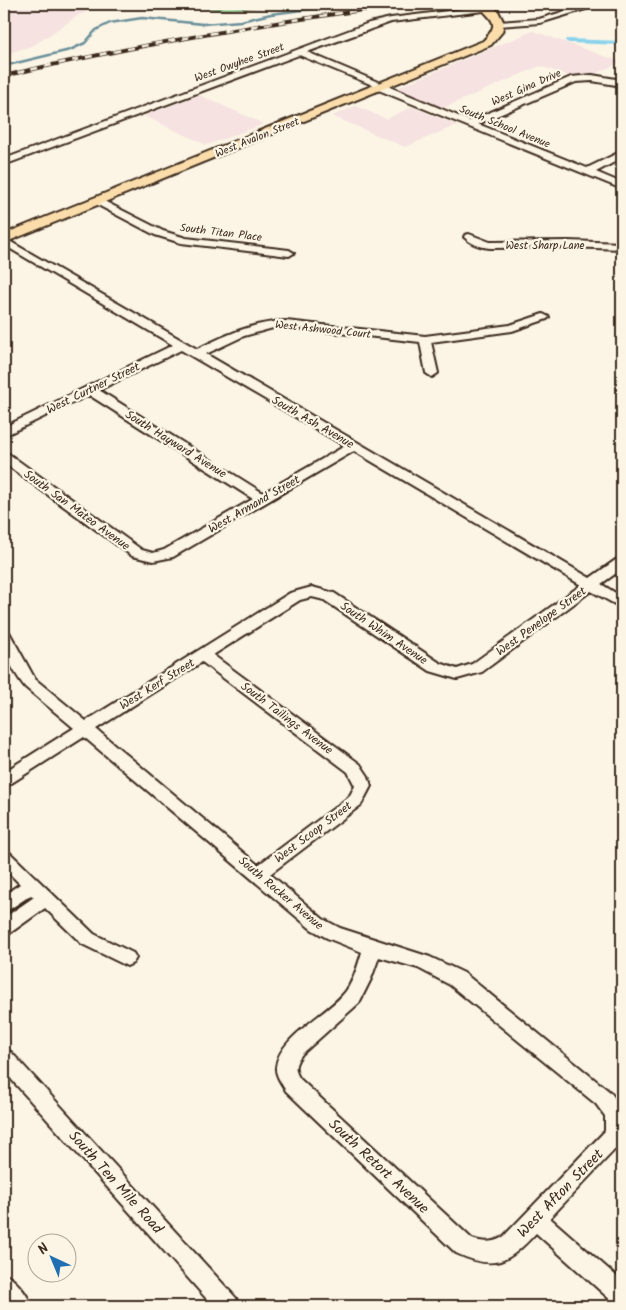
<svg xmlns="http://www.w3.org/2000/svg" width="626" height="1310" viewBox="0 0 626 1310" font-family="Kalam,sans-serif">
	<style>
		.built { fill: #f5e2e1 }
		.green { fill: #abe9b0; stroke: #738a67 }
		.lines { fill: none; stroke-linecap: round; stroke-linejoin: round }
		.stream { stroke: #6b8f9a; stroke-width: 2.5 }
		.canal { fill: #8bd3ec; fill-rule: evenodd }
		.minor-casing { stroke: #3b2a1e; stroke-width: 4 }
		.major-casing { stroke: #3b2a1e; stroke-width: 4 }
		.minor { fill: #fcf5e5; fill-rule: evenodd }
		.major { fill: #fbddab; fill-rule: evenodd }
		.rail-casing { stroke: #3b2a1e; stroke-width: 4 }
		.rail { stroke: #fcf5e5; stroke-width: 2.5; stroke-dasharray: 7; stroke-linecap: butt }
		.labels { text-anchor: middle; stroke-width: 4.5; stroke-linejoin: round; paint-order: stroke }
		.far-street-label { font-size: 11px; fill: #3b2a1e; stroke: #fcf5e5 }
		.street-label { font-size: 12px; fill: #3b2a1e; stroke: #fcf5e5 }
		.near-street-label { font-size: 15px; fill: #3b2a1e; stroke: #fcf5e5 }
	</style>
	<rect width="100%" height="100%" fill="#fcf5e5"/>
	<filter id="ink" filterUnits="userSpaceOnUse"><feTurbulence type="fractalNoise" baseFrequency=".02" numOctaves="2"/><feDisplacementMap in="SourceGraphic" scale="10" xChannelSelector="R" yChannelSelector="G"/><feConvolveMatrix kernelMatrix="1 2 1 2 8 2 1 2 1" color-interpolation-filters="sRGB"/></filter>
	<g filter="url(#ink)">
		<!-- built -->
		<g class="built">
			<polygon points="141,4 142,5 91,10 79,15 34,45 4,55 4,5"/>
			<polygon points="533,31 621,62 592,75 569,76 540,66 443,108 394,89"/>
			<polygon points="199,95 264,124 207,145 144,116"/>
			<polygon points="356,106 386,119 412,107 457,125 405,147 332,116"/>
		</g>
		<!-- green -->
		<polygon class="green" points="141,4 307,4 232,9 213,9 196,6 149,10"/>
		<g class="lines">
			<!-- stream -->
			<polyline class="stream" points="4,66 70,50 85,43 96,30 110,23 142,18 203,24 241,21 271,14 349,4"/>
			<!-- canal -->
			<polygon class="canal" points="566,39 622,41 622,45 569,43 565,41"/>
			<!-- minor casing -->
			<g class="minor-casing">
				<g id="minor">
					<polygon points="589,4 602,4 540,23 499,26 495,24 499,22 539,19"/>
					<polygon points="489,6 493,8 492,10 391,22 307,52 470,121 571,77 592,75 622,80 622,86 592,81 576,82 478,124 587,168 622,151 622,158 596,172 622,183 622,189 376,89 375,86 299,55 4,165 4,159 369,23 391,18"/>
					<polygon points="98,198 163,231 186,238 289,250 294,253 289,256 181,243 155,235 94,203 94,199"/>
					<path d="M469 234 490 242 568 241 622 243V249L568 247 490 248C480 247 471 244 464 237L465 235Z"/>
					<path d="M4 238 197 349C226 335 253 322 286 321L425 336 510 325 543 314 549 317 547 319 512 331 431 342 438 373 432 377 426 373 420 342 286 327 273 328 244 336 206 354 590 578 617 559 622 558V569L601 584 622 597V608L591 591 482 672 457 679 430 671 324 600 312 597 300 600 213 655 360 764 368 776 371 786 361 805 270 874 323 919 340 928 430 957 464 973 610 1092C622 1105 626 1126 620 1144L550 1218 622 1281V1306L614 1303 536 1233C508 1263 495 1271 456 1253L286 1091C282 1084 275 1075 276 1067 279 1036 329 1014 346 991 354 980 358 965 362 952L327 938 311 929 84 737 10 784 4 786V772L74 728 25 687C11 668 4 655 4 631L9 632 35 679 86 721 290 593 312 587 334 593 440 663 457 669 472 664 581 585 354 451 173 557 153 561 132 556 4 463V453L9 454 142 550 153 553 164 550 253 499 89 395 4 436V427L173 345 4 245ZM181 350 345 446 263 493 99 390ZM202 662 348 772 355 786 349 797 258 865 96 729ZM379 957 418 968 450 985 596 1104 605 1116V1131L503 1237C493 1243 483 1243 472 1239L300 1079C293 1069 295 1063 302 1054L359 1003 371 979Z"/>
					<polygon points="4,851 10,853 94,934 133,953 136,958 133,963 127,966 121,963 82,944 45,908 10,933 4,935 4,918 34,897 31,895 10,909 4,911 4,895 20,884 4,868"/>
					<polygon points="4,1050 11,1052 236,1298 239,1306 213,1306 4,1071"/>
					<path d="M4 1274C16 1279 27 1294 32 1306H7L4 1302Z"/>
				</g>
			</g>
			<!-- major casing -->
			<g class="major-casing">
				<path id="major" d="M478 4H489L498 11 504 23 502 32 491 45 4 243V234L483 41C503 21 489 20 478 4Z"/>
			</g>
			<!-- minor -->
			<use href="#minor" class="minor"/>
			<!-- major -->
			<use href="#major" class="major"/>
			<!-- rail casing -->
			<g class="rail-casing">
				<path id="rail" d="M4 76C137 44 271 22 407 4"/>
			</g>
			<!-- rail -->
			<use href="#rail" class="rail"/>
		</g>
	</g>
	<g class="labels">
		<!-- far-street labels -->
		<g class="far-street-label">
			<text transform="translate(239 62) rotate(-20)" y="4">West Owyhee Street</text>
			<text transform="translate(526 87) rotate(-24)" y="4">West Gina Drive</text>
			<text transform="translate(505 126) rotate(22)" y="4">South School Avenue</text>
			<text transform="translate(257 137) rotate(-22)" y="4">West Avalon Street</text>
			<text transform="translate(221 232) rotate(7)" y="4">South Titan Place</text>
			<text x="545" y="249">West Sharp Lane</text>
			<text transform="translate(323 329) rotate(6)" y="4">West Ashwood Court</text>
		</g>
		<!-- street labels -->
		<g class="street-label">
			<text transform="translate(93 388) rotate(-26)" y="4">West Curtner Street</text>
			<text transform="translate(313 422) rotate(30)" y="4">South Ash Avenue</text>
			<text transform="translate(176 444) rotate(32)" y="4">South Hayward Avenue</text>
			<text transform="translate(254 504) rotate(-30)" y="4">West Armand Street</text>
			<text transform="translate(77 510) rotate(36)" y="4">South San Mateo Avenue</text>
			<text transform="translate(541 621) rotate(-36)" y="4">West Penelope Street</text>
			<text transform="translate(384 633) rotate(34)" y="4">South Whim Avenue</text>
			<text transform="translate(157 684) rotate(-32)" y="4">West Kerf Street</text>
			<text transform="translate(287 718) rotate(37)" y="4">South Tailings Avenue</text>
			<text transform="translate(313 832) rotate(-37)" y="4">West Scoop Street</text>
			<text transform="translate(281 893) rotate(40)" y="4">South Rocker Avenue</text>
		</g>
		<!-- near-street labels -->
		<g class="near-street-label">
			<text transform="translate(379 1166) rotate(43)" y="5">South Retort Avenue</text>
			<text transform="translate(116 1182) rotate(48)" y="5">South Ten Mile Road</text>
			<text transform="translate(560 1193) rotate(-46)" y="5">West Afton Street</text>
		</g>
	</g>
	<!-- margin -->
	<rect width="626" height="1310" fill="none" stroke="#fcf5e5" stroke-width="20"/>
	<rect x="10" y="10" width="606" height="1290" fill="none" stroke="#3b2a1e" stroke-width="2" filter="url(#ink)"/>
	<!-- north arrow -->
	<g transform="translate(52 1258) rotate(316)"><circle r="24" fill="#fcf5e5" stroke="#afa495"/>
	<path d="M0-4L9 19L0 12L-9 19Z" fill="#1f6fb2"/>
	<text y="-8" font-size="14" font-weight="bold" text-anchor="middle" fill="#3b2a1e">N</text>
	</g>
</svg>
